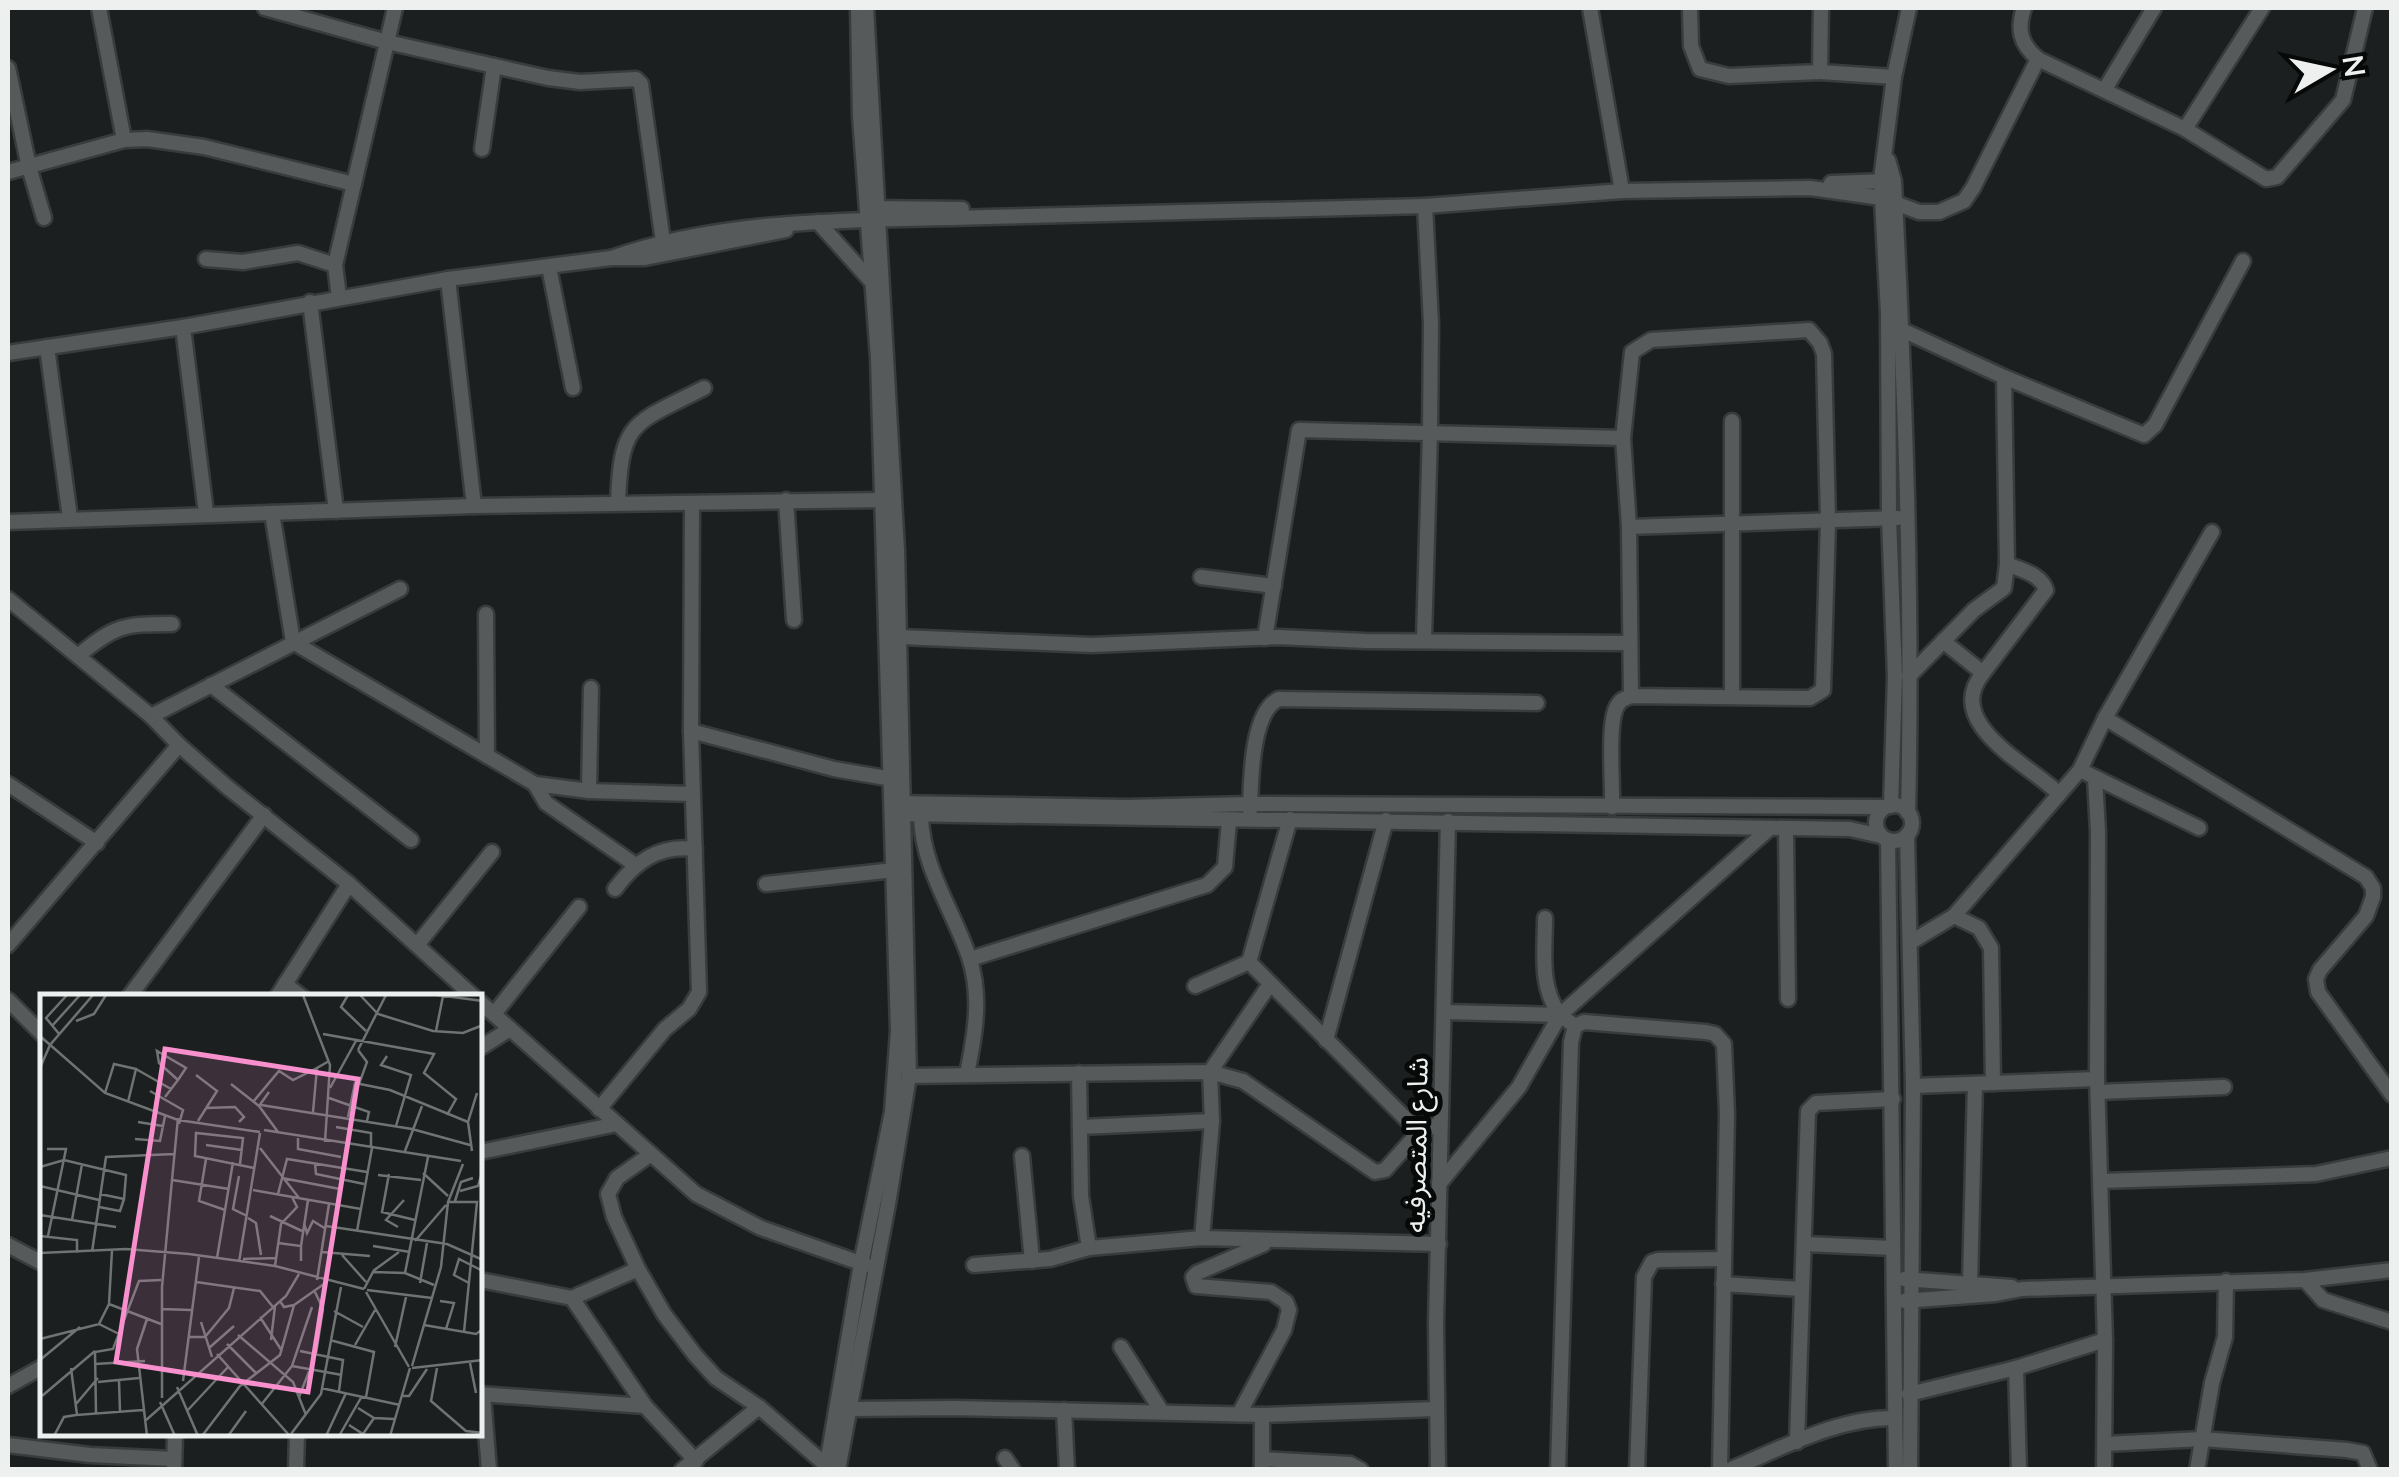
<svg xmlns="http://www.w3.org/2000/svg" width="2399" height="1477" viewBox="0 0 2399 1477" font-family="Lato,'Noto Sans Arabic',sans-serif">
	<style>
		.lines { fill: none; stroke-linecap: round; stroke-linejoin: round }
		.minor-casing { stroke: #393c3c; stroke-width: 19 }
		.minor { stroke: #565a5a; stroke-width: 14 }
		.labels { text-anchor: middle; stroke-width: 10; stroke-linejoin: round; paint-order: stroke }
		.street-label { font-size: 28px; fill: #edf0ef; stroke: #070908 }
		.inset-road { fill: none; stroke: #6f7372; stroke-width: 2.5 }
		.view { fill: #f790cd; fill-opacity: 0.15; stroke: #f790cd; stroke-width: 5 }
		.inset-edge { fill: none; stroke: #edf0ef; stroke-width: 5 }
	</style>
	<rect width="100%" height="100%" fill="#1b1f1f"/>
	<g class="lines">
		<!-- minor casing -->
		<g class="minor-casing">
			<g id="minor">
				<polyline points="99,8 124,140"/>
				<polyline points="265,8 387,42 548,78 580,82 636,79 641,84 663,242"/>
				<polyline points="1590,8 1622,191"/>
				<polyline points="1690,8 1691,46 1700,69 1729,76 1820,72"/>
				<polyline points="1821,8 1820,72 1894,77"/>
				<polyline points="2038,59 2185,129 2262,8"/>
				<polyline points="8,68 29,167 44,218"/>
				<polyline points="2105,89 2154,8"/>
				<polyline points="2185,129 2266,179 2277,177 2343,100 2365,8"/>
				<polyline points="482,149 494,66"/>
				<path d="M1888 160 1894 181C1905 391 1913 602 1908 813"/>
				<polyline points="8,172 124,140 147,139 204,147 354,184"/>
				<polyline points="1831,183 1889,181"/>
				<path d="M1425 206 1622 191 1810 188 1882 198 1919 212H1939L1964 201 1973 188 2038 59C2020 44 2017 29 2024 8"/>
				<polyline points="869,208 962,209"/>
				<polyline points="818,222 871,281"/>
				<path d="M611 258C731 216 861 221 986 217 1132 213 1278 209 1425 206L1431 323 1430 433 1424 639"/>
				<polyline points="206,259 243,262 298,253 335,265"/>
				<polyline points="549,267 573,388"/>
				<polyline points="448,279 474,506"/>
				<polyline points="339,297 335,265 395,8"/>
				<polyline points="310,302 336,511"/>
				<polyline points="183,327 206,513"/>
				<polyline points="1902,330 2004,377 2144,435 2155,425 2243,261"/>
				<polyline points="47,347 70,518"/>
				<polyline points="8,353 183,327 448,279 611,258 645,258 786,230"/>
				<polyline points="1732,421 1732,696"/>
				<polyline points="786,500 794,620"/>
				<path d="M618 502C621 419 634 424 704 388"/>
				<polyline points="272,513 293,642 535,784 589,791 692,794"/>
				<polyline points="8,522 474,506 882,500"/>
				<polyline points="1629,527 1898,518"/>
				<polyline points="1201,577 1274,586"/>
				<polyline points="8,599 151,716 179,745 226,786 349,884 474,997"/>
				<polyline points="486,614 487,756"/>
				<polyline points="900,637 1092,645 1278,637 1366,641 1630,643"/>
				<polyline points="1265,638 1299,430 1623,438"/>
				<path d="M1943 641 1983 673 2046 590C2041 574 2021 570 2007 564"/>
				<path d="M78 656C115 625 124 624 172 624"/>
				<path d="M1983 673C1942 724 2030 765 2058 793"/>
				<polyline points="1909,676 1974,610 2004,588 2007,564 2004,377"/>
				<polyline points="211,685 411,840"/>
				<polyline points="151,716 400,589"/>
				<polyline points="2105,718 2366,877 2373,888 2373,897 2366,916 2320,970 2316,979 2318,992 2392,1095"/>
				<polyline points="691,731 834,769 892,779"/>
				<polyline points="2095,778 2098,832 2097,1079 2105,1340 2104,1470"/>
				<polyline points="8,784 97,843"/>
				<polyline points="535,784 546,803 634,864"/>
				<polyline points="589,791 591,688"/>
				<polyline points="896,803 1127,807 1250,804 1885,807"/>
				<circle cx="1894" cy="823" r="18"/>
				<polyline points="1891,806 1895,676 1889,518 1888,313 1881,180 1894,77 1909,8"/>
				<path d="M1612 807C1613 784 1607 724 1617 706 1621 699 1624 699 1631 696L1810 698 1823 690 1828 521 1824 354 1820 343 1809 330 1651 340 1632 352 1623 438 1629 527 1631 696"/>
				<path d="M1250 810C1251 781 1251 711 1279 699L1537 703"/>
				<polyline points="898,814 1850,829 1881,836"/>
				<path d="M921 816C922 867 953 910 969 957 982 996 975 1035 967 1074"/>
				<polyline points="2199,828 2080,770 2105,718 2212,532"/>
				<polyline points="1786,829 1788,999"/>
				<polyline points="1907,835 1913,1086 1910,1470"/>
				<polyline points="1888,840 1896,1470"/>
				<polyline points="766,884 894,870"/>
				<path d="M615 889C635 862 659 844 695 849"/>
				<polyline points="1954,916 1979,928 1991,948 1993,1083"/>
				<path d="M1545 918C1545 952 1539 987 1560 1015"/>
				<polyline points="1911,942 1954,916 2080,770"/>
				<polyline points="8,945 179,745"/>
				<polyline points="417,945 492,852"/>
				<polyline points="970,959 1207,885 1225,867 1229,821"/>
				<polyline points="1249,962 1419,1132"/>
				<polyline points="285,984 302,997"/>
				<polyline points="1195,986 1249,962 1290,819"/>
				<polyline points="129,997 264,815"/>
				<polyline points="277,997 349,884"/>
				<polyline points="8,1000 42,1034"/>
				<polyline points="480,1002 696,1194 761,1228 866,1265"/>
				<polyline points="1445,1012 1560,1015 1575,1026 1584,1022 1706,1032 1715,1034 1724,1044 1727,1114 1720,1470"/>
				<polyline points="494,1014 579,907"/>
				<polyline points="1326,1040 1386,820"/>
				<polyline points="480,1048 510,1029"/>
				<polyline points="909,1076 1210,1072 1243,1081 1375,1172 1385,1170 1419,1132 1439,1124"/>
				<polyline points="1913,1086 2097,1079"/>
				<polyline points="2098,1092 2224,1087"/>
				<polyline points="599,1109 665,1029 689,1009 699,992 691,731 692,503"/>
				<polyline points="1081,1127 1212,1121"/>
				<polyline points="480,1152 617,1124"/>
				<polyline points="651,1154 617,1178 608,1194 614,1217 638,1269 664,1314 695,1355 716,1378 759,1407 827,1466"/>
				<polyline points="1022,1156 1032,1261"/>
				<polyline points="2101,1181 2316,1174 2392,1158"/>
				<polyline points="1439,1184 1519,1087 1560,1015 1770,828"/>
				<polyline points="1202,1238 1212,1121 1210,1072 1270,984"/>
				<polyline points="1805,1244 1893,1248"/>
				<polyline points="8,1245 42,1263"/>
				<polyline points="1089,1248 1202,1238 1439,1244"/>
				<polyline points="974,1265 1050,1259 1089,1248 1081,1196 1079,1073"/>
				<polyline points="1904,1279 2012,1287"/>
				<polyline points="480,1280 572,1298 638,1269"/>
				<polyline points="2305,1280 2323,1300 2392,1322"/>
				<polyline points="1970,1283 1975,1085"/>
				<polyline points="1723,1284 1800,1289"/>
				<polyline points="572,1298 645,1406 696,1461"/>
				<polyline points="1904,1301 1996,1294 2022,1289 2305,1280 2392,1270"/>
				<polyline points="1121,1347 1162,1412"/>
				<polyline points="2016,1368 2019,1470"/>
				<polyline points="8,1386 42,1367"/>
				<polyline points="480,1394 645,1406"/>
				<polyline points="1909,1394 2016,1368 2105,1340"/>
				<polyline points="483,1395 489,1470"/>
				<polyline points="849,1409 956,1408 1262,1415 1436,1409"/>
				<polyline points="1064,1410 1067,1470"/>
				<polyline points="1239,1414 1284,1330 1289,1310 1286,1302 1271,1292 1196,1286 1193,1277 1197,1273 1264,1244"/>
				<polyline points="1797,1442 1808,1111 1816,1103 1893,1099"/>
				<polyline points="2105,1444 2202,1439 2347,1450 2363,1453 2370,1470"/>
				<polyline points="8,1445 90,1455 174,1459"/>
				<polyline points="1005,1458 1013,1470"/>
				<polyline points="1262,1459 1350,1464 1361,1470"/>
				<polyline points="174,1470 175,1434"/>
				<polyline points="296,1470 297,1434"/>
				<polyline points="682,1470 759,1407"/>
				<polyline points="826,1470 861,1264 892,1112 898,1031 878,358 860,116 858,8"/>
				<polyline points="838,1470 888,1204 909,1076 897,550 866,8"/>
				<polyline points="1262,1470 1262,1415"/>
				<polyline points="1438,1470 1436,1323 1448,821"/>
				<polyline points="1558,1470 1571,1042 1575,1026"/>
				<polyline points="1637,1470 1644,1277 1652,1262 1658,1260 1723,1259"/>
				<path d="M1729 1470C1780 1449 1838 1417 1895 1418"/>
				<polyline points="2197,1470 2212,1383 2225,1337 2226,1281"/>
			</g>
		</g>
		<!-- minor -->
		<use href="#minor" class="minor"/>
	</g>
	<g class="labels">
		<!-- street labels -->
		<g class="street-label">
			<text transform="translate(1416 1145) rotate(-89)" y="10">شارع المتصرفيه</text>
		</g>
	</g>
	<!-- overview -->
	<g transform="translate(40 994)">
		<rect width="442" height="442" fill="#1b1f1f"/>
		<path class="inset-road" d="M263 1 290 71 285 148M308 1 301 13 326 37M320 1 338 20 393 37 423 39 443 31M397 1 443 7M36 27 54 20 66 1M12 32 40 1M396 37 403 2M283 40 394 60 384 79 416 105 407 121M20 41 6 24 27 1M0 42 65 99 138 126 220 138M318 56 346 1M318 56 327 68 319 90M347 62 341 71 371 81 356 132M0 74 10 51 53 1M96 75 131 95M156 81 177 97 158 127M191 90 219 112 229 98M290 94 317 45M110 97 143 116 139 130M65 99 74 70 96 75 88 108M125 103 138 86 119 69 117 57 146 74 138 86M289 104 329 118 327 127M213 108 239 77 253 86 277 74M221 111 372 135 430 151M219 112 238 138M166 114 195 113 204 123 199 128M273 118 277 74 289 67M308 123 315 89 350 96 428 128 432 157M98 128 123 132 125 122M428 128 437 99M296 133 331 139V153M224 136 421 167M258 144V155L301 163M95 145 120 147 123 132M166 151 202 156M220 154 259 204M7 155H26L8 242M365 157 382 112M166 165 159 207 185 216M275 169 276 180 324 190M200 170 203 144 156 139 155 162 214 174M0 173 24 166 86 181 84 205 60 200M383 179 408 202M349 180 342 218 375 226M338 181 381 186M199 182 193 215 207 222M242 184 300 195 305 174M132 186 138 124M0 192 59 206M213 196 321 215M420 197 438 192 443 175M238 200 247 165 327 178M415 207 421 188 433 184M408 208H437L424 338M59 213 80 217 84 205M0 221 76 233M230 222 262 237M208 224 216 229 221 261M32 226 42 170M264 229 267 239 273 227 286 235M286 232 407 250 443 266M358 233 346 226 364 206M317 237 332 154M0 242 37 246V259M375 247 406 211M238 249 261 252V267M261 252 268 206M333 252 370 258M52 258 66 163 134 160M282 258 330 262M0 259 86 255 149 260 235 272 324 295M302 261 326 288M177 264 193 168M203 265 236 264M199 268 220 139M235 272 241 230 257 213 252 203M333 277 359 258M365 279 388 163M277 286 289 210M156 288 220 297 233 313M380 289 387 249M429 289 414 281 419 265 443 277M122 292V404M122 293 132 186 189 195M324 295 333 278 365 279 394 291M327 296 392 304M275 298 283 315 276 360M326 298 369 373M240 307 244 313 254 311 284 290M400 307 414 309 406 335M69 310 121 330M121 315 151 316M294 317 323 333M220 323 242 357M107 325 97 355 107 442M161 328 172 363M59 330 69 310 72 256M384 331 436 340 443 335M198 341 253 388 266 421M148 343H165L189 314 194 294M0 345 59 330 79 340M231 346 235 312M290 346 334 358 326 403M187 350 216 379M315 351 335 316M355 353 366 303M169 354 194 332M260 357 303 366 299 397M177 360 249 441M0 366 40 333M430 369 436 399M55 370 105 367M252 372 302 381M372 372 401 273 408 208 423 170M31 374 37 421 103 416M372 374 443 366M397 374 391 407 426 437 443 439M79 386 80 418M143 387 159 263M58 388 99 384M137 393 158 442M281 394 360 411M2 402 55 357M363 402H369L387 375M259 403 270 375M120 408 135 442M36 410 58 384M221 411 252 372 272 313M318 414 334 424 354 425M147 417 188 373M56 419 55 358 73 355 99 287 121 286M105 427 246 302 259 280M309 431 323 440 334 424M251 440 281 400 301 293M14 442 24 423 36 421M162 442 200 392 240 361 254 311M188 442 206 417M286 442 306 399M299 442 322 402M350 442 370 374"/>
		<path class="view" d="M125 55 318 85 268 398 76 368Z"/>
		<rect width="442" height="442" class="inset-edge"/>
	</g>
	<!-- border -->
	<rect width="2399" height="1477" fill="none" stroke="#edf0ef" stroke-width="20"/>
	<!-- north arrow -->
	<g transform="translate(2329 70) rotate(81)" stroke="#070908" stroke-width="8" paint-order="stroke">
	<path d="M0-8L18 38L0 25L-18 38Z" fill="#edf0ef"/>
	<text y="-15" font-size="28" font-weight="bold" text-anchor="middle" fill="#edf0ef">N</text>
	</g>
</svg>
